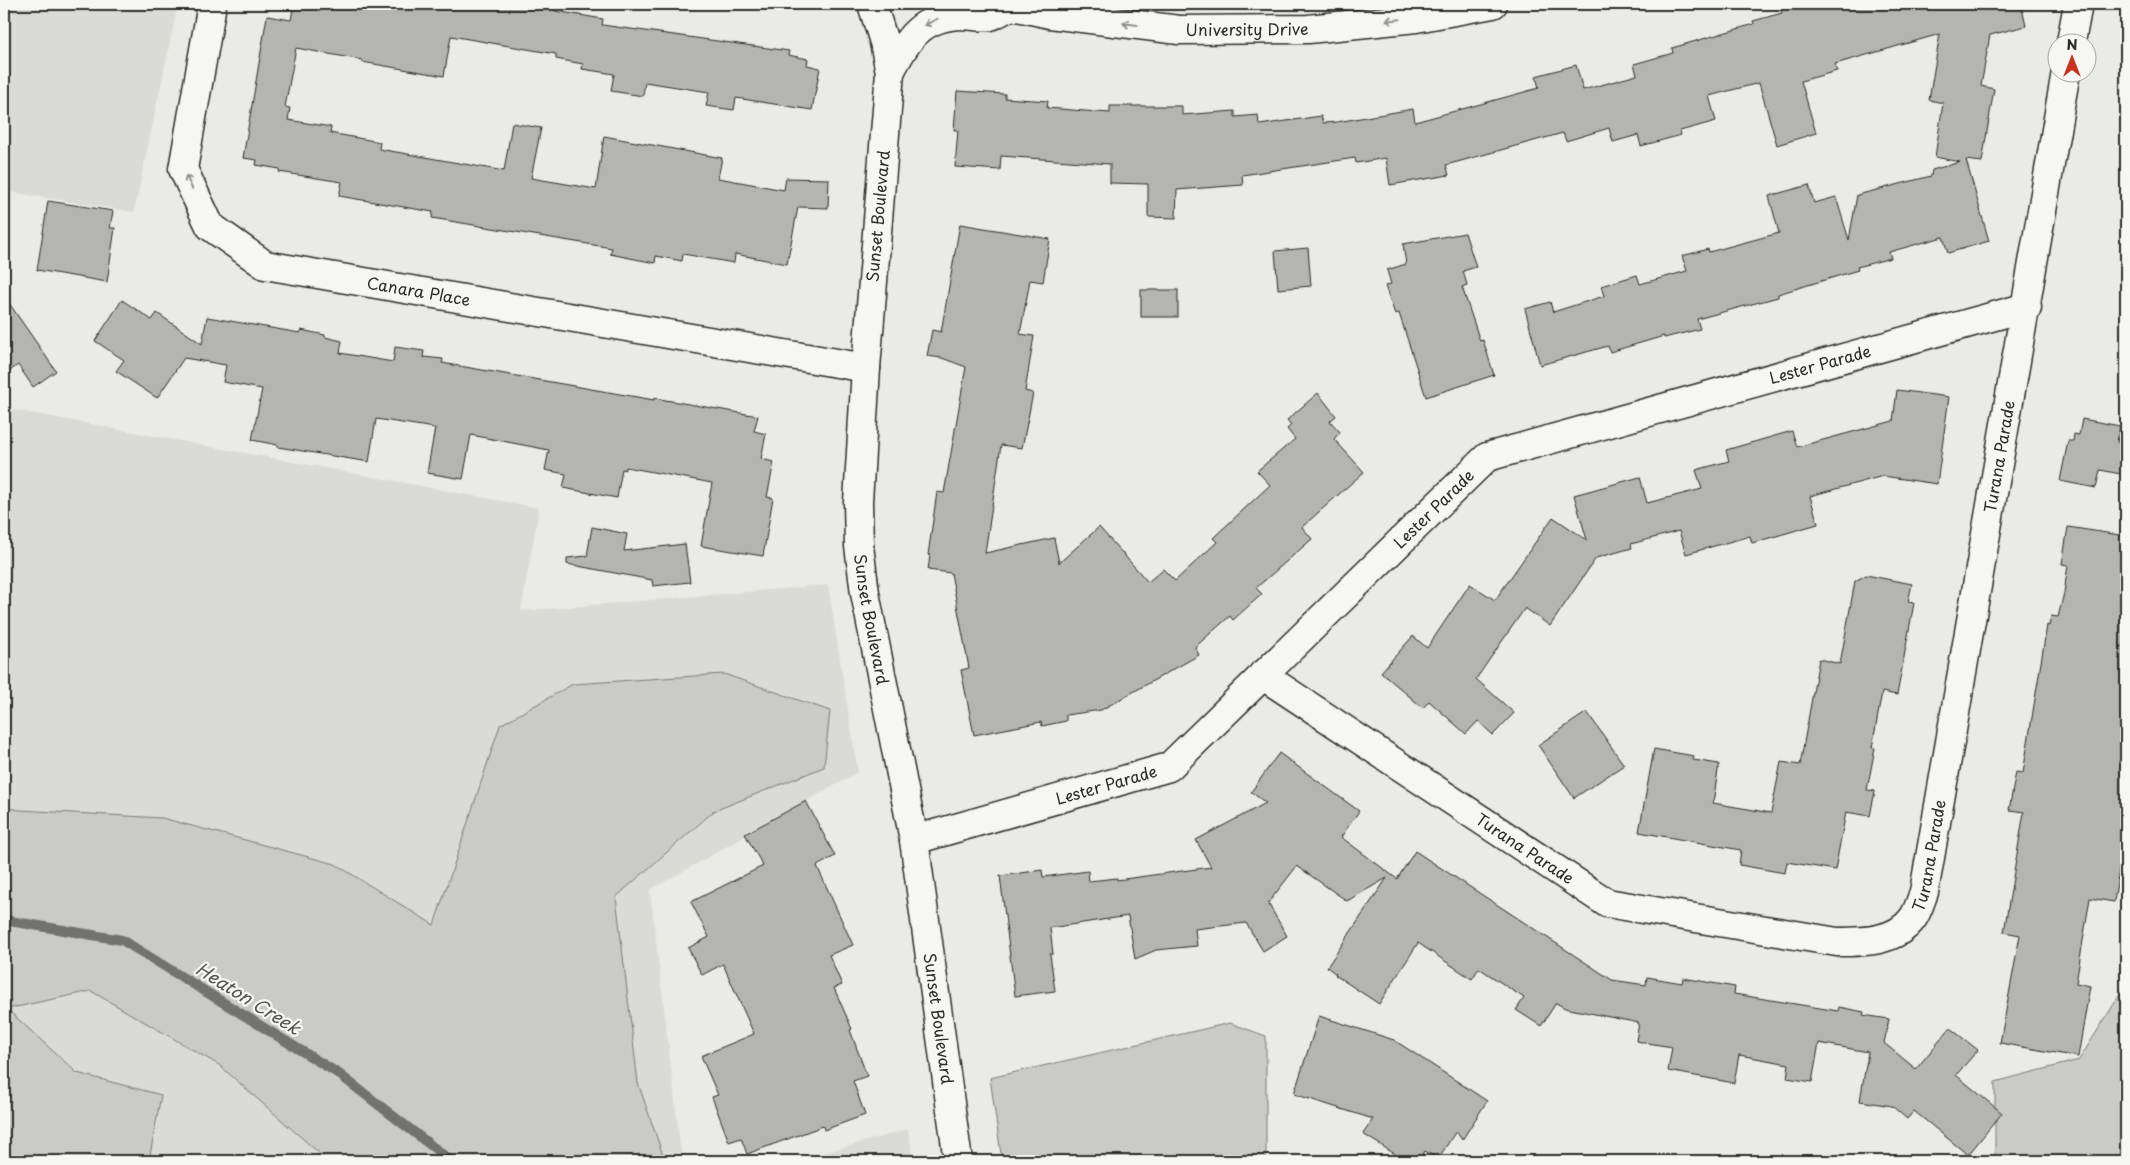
<svg xmlns="http://www.w3.org/2000/svg" width="2130" height="1165" viewBox="0 0 2130 1165" font-family="'Playpen Sans',sans-serif">
	<style>
		.built { fill: #dadad6 }
		.green { fill: #cacac7; stroke: #7a7a79 }
		.lines { fill: none; stroke-linecap: round; stroke-linejoin: round }
		.stream { stroke: #727270; stroke-width: 10 }
		.building { fill: #b4b4b1; stroke: #2b2b2b }
		.street-casing { stroke: #2b2b2b; stroke-width: 31 }
		.secondary-casing { stroke: #2b2b2b; stroke-width: 31 }
		.street { stroke: #f6f6f2; stroke-width: 28 }
		.secondary { stroke: #f6f6f2; stroke-width: 28 }
		.oneway { stroke: #90908e }
		.labels { text-anchor: middle; stroke-width: 4.5; stroke-linejoin: round; paint-order: stroke }
		.street-label { font-size: 16px; fill: #2b2b2b; stroke: #f6f6f2 }
		.water-label { font-size: 18px; font-style: italic; fill: #545453; stroke: #f6f6f2 }
	</style>
	<rect width="100%" height="100%" fill="#eaeae6"/>
	<filter id="ink" filterUnits="userSpaceOnUse"><feTurbulence type="fractalNoise" baseFrequency=".02" numOctaves="2"/><feDisplacementMap in="SourceGraphic" scale="10" xChannelSelector="R" yChannelSelector="G"/><feConvolveMatrix kernelMatrix="1 2 1 2 8 2 1 2 1" color-interpolation-filters="sRGB"/></filter>
	<g filter="url(#ink)">
		<!-- built -->
		<g class="built">
			<polygon points="4,4 178,4 134,212 4,191"/>
			<polygon points="4,408 539,508 521,611 828,585 858,772 650,890 682,1161 4,1161"/>
			<polygon points="908,1129 914,1161 797,1161"/>
		</g>
		<!-- green -->
		<g class="green">
			<polygon points="724,674 830,711 824,767 714,811 616,897 638,1083 665,1161 328,1161 219,1065 91,991 7,1009 77,1073 161,1095 149,1161 4,1161 4,807 20,810 162,818 335,864 434,925 500,725 573,684"/>
			<polygon points="2126,985 2126,1161 1995,1161 1995,1082 2079,1060"/>
			<polygon points="1230,1023 1266,1036 1266,1161 1002,1161 990,1078"/>
		</g>
		<g class="lines">
			<!-- stream -->
			<polyline class="stream" points="4,920 122,940 339,1074 451,1161"/>
		</g>
		<!-- building -->
		<g class="building">
			<polygon points="294,4 536,4 556,7 555,11 603,19 602,25 789,51 788,55 808,59 807,65 820,68 812,110 736,98 734,110 706,106 709,92 645,82 643,96 611,91 614,74 582,69 583,64 556,59 556,54 451,36 444,76 362,62 362,60 296,48 285,107 290,108 288,120 331,127 330,133 380,142 379,149 504,171 512,123 541,128 531,178 596,189 604,136 722,158 718,178 784,190 786,178 829,179 828,208 798,207 787,264 735,254 734,263 683,254 682,261 656,256 655,263 610,254 612,248 432,218 433,212 339,196 342,182 279,172 280,169 256,165 257,160 243,158 267,16 291,20"/>
			<polygon points="1779,4 2021,4 2026,26 1990,35 1981,86 1994,89 1982,162 1966,160 1989,241 1948,253 1943,237 1889,252 1891,258 1857,267 1858,270 1778,294 1778,297 1697,319 1700,329 1664,338 1664,336 1610,352 1608,346 1540,365 1525,309 1550,302 1553,312 1604,296 1601,286 1637,275 1640,284 1687,271 1682,256 1708,249 1709,252 1779,233 1769,196 1809,185 1814,203 1836,197 1849,240 1857,195 1931,176 1932,170 1960,162 1935,157 1943,103 1929,100 1940,34 1835,64 1837,71 1801,81 1816,133 1777,145 1759,83 1709,96 1716,121 1680,131 1681,135 1641,146 1638,135 1613,142 1609,128 1566,141 1563,133 1446,165 1449,175 1390,185 1386,158 1356,163 1355,158 1242,175 1243,185 1177,190 1176,218 1148,217 1148,184 1110,183 1110,164 1001,156 1000,170 955,167 958,130 954,130 957,91 1005,94 1005,98 1048,101 1047,108 1110,113 1110,106 1182,106 1182,115 1235,111 1235,117 1258,115 1259,125 1321,116 1323,123 1337,122 1413,109 1415,122 1539,88 1536,76 1576,65 1583,90 1637,75 1634,64 1673,53 1672,48 1754,24 1753,21 1782,13"/>
			<polygon points="48,201 113,211 110,228 115,228 107,282 37,270"/>
			<polygon points="960,224 1050,239 1043,282 1030,280 1020,334 1034,336 1025,391 1033,393 1022,448 1001,445 985,553 1054,538 1059,563 1099,527 1148,582 1163,569 1175,581 1217,542 1213,538 1270,485 1257,471 1295,439 1287,429 1291,425 1287,420 1318,393 1336,416 1330,421 1340,432 1334,439 1364,472 1302,527 1312,539 1256,588 1262,594 1233,620 1230,616 1195,647 1199,655 1101,710 1066,715 1066,721 1042,726 1041,722 974,735 961,670 969,668 951,573 928,570 930,555 928,555 937,492 944,493 966,367 942,358 927,356 932,330 941,332"/>
			<polygon points="1465,233 1476,267 1463,271 1467,285 1462,287 1480,341 1483,340 1494,375 1426,397 1399,313 1395,314 1385,286 1391,284 1387,270 1406,264 1403,244"/>
			<polygon points="1308,248 1311,286 1278,289 1275,251"/>
			<rect x="1141" y="290" width="37" height="27"/>
			<polygon points="4,296 56,371 33,387 18,365 4,375"/>
			<polygon points="122,300 152,320 157,313 202,344 207,317 300,333 301,330 325,335 325,337 342,341 340,353 393,362 395,347 424,351 423,357 443,359 442,363 654,400 654,398 758,416 754,431 766,434 761,459 774,462 767,497 773,498 763,556 701,546 712,483 626,467 625,470 622,469 617,498 563,488 566,474 545,470 549,450 471,435 463,479 427,473 435,428 376,419 369,462 278,447 278,445 252,440 262,389 223,382 226,365 184,358 157,398 116,371 124,360 95,341"/>
			<polygon points="1897,390 1949,397 1937,484 1883,476 1810,496 1818,524 1752,543 1750,536 1686,554 1679,531 1631,544 1632,548 1596,558 1550,626 1525,608 1476,679 1514,713 1493,735 1478,721 1466,734 1429,701 1423,708 1381,672 1413,636 1427,648 1470,584 1495,600 1553,517 1587,540 1574,495 1640,477 1647,503 1702,489 1696,470 1729,461 1726,450 1792,431 1797,447 1893,421"/>
			<polygon points="2082,419 2120,426 2117,442 2126,444 2126,475 2100,470 2096,488 2060,481 2068,441 2073,441 2074,434 2079,435"/>
			<polygon points="592,527 627,534 624,551 685,544 690,582 653,586 652,580 567,564 567,558 587,556"/>
			<polygon points="2068,527 2126,536 2126,825 2114,902 2090,898 2076,983 2090,986 2078,1057 2000,1043 2020,935 2004,932 2024,812 2009,810 2016,772 2023,773 2047,625 2049,626 2051,616 2058,617 2064,593 2068,565 2062,564"/>
			<polygon points="1866,575 1912,584 1908,602 1914,603 1897,695 1882,692 1872,748 1875,748 1867,790 1875,791 1870,816 1846,812 1835,870 1787,862 1785,873 1739,865 1741,850 1639,832 1654,749 1694,756 1693,760 1719,764 1713,803 1771,813 1781,762 1800,765 1819,659 1840,664 1855,581"/>
			<polygon points="1587,712 1624,765 1574,798 1538,745"/>
			<polygon points="1279,753 1359,811 1341,837 1397,879 1415,851 1612,980 1646,985 1647,977 1682,983 1683,978 1735,987 1734,994 1838,1011 1839,1007 1864,1012 1863,1015 1889,1019 1884,1043 1916,1069 1950,1028 1978,1050 1956,1075 2002,1113 1968,1155 1914,1111 1907,1119 1892,1106 1860,1101 1868,1052 1819,1043 1812,1082 1787,1078 1789,1064 1739,1055 1734,1083 1668,1071 1672,1047 1636,1041 1639,1023 1565,1008 1556,1003 1541,1026 1516,1010 1524,998 1479,968 1472,979 1418,943 1379,1004 1335,975 1336,974 1327,967 1387,878 1347,901 1297,866 1268,903 1287,936 1263,951 1246,923 1195,929 1197,946 1156,950 1135,959 1128,916 1050,928 1053,954 1050,954 1055,991 1015,996 1000,876 1042,870 1043,877 1088,871 1089,881 1117,878 1117,880 1211,867 1196,840 1266,803 1251,792"/>
			<polygon points="806,801 835,856 817,866 853,945 829,955 842,985 834,988 852,1029 850,1030 867,1076 853,1081 865,1115 824,1130 823,1126 747,1154 741,1138 729,1142 712,1097 718,1095 701,1056 754,1034 723,964 702,975 688,948 709,937 691,902 763,866 745,834"/>
			<polygon points="1319,1016 1394,1040 1487,1101 1462,1140 1456,1131 1438,1159 1425,1151 1418,1161 1406,1161 1363,1134 1373,1119 1294,1094"/>
		</g>
		<g class="lines">
			<!-- street casing -->
			<g class="street-casing">
				<g id="street">
					<path id="s1" d="M212 4 183 169 210 226 265 265 866 368"/>
					<path id="s2" d="M872 4 884 42 890 72 866 368 858 502 859 546 865 593 914 840 958 1161"/>
					<polyline points="2071,42 2078,4"/>
					<path d="M890 72C907 39 921 16 962 15 971 15 981 18 990 16 997 14 1004 9 1011 6"/>
					<path id="s3" d="M1262 675 1607 903 1837 942C1864 942 1896 942 1913 918 1918 911 1921 900 1924 892L2066 72"/>
					<path id="s4" d="M914 840 1169 767 1487 457 2027 307"/>
				</g>
			</g>
			<!-- secondary casing -->
			<g class="secondary-casing">
				<g id="secondary">
					<path id="s5" d="M1003 4 1050 14 1179 30 1308 29 1416 18 1493 4"/>
				</g>
			</g>
			<!-- street -->
			<use href="#street" class="street"/>
			<!-- secondary -->
			<use href="#secondary" class="secondary"/>
		</g>
		<!-- one-way arrows -->
		<defs><path id="oneway-shaft" d="M-6 0H5M1.5-3L5.5 0L1.5 3" fill="none" stroke-width="1.6" stroke-linecap="round" stroke-linejoin="round" transform="scale(1.25)"/></defs>
		<g class="oneway">
			<use href="#oneway-shaft" transform="translate(1393 20) rotate(174)"/>
			<use href="#oneway-shaft" transform="translate(931 22) rotate(154)"/>
			<use href="#oneway-shaft" transform="translate(1130 24) rotate(-173)"/>
			<use href="#oneway-shaft" transform="translate(189 182) rotate(-115)"/>
		</g>
	</g>
	<g class="labels">
		<!-- street labels -->
		<g class="street-label">
			<text dy="6" stroke="none"><textPath href="#s5" startOffset="246">University Drive</textPath></text>
			<text transform="translate(878 216) rotate(-85)" y="6">Sunset Boulevard</text>
			<text dy="6" stroke="none"><textPath href="#s1" startOffset="454">Canara Place</textPath></text>
			<text dy="6" stroke="none"><textPath href="#s4" startOffset="1055">Lester Parade</textPath></text>
			<text dy="6" stroke="none"><textPath href="#s3" startOffset="1200">Turana Parade</textPath></text>
			<text dy="6" stroke="none"><textPath href="#s4" startOffset="635">Lester Parade</textPath></text>
			<text dy="6" stroke="none"><textPath href="#s2" startOffset="620">Sunset Boulevard</textPath></text>
			<text dy="6" stroke="none"><textPath href="#s4" startOffset="200">Lester Parade</textPath></text>
			<text dy="6" stroke="none"><textPath href="#s3" startOffset="315">Turana Parade</textPath></text>
			<text dy="6" stroke="none"><textPath href="#s3" startOffset="795">Turana Parade</textPath></text>
			<text dy="6" stroke="none"><textPath href="#s2" startOffset="1025">Sunset Boulevard</textPath></text>
		</g>
		<!-- water labels -->
		<g class="water-label">
			<text transform="translate(248 999) rotate(32)" y="6">Heaton Creek</text>
		</g>
	</g>
	<!-- margin -->
	<rect width="2130" height="1165" fill="none" stroke="#f6f6f2" stroke-width="20"/>
	<rect x="10" y="10" width="2110" height="1145" fill="none" stroke="#2b2b2b" stroke-width="2" filter="url(#ink)"/>
	<!-- north arrow -->
	<g transform="translate(2072 58)"><circle r="24" fill="#f6f6f2" stroke="#a5a5a2"/>
	<path d="M0-4L9 19L0 12L-9 19Z" fill="#c8321e"/>
	<text y="-8" font-size="14" font-weight="bold" text-anchor="middle" fill="#2b2b2b">N</text>
	</g>
</svg>
